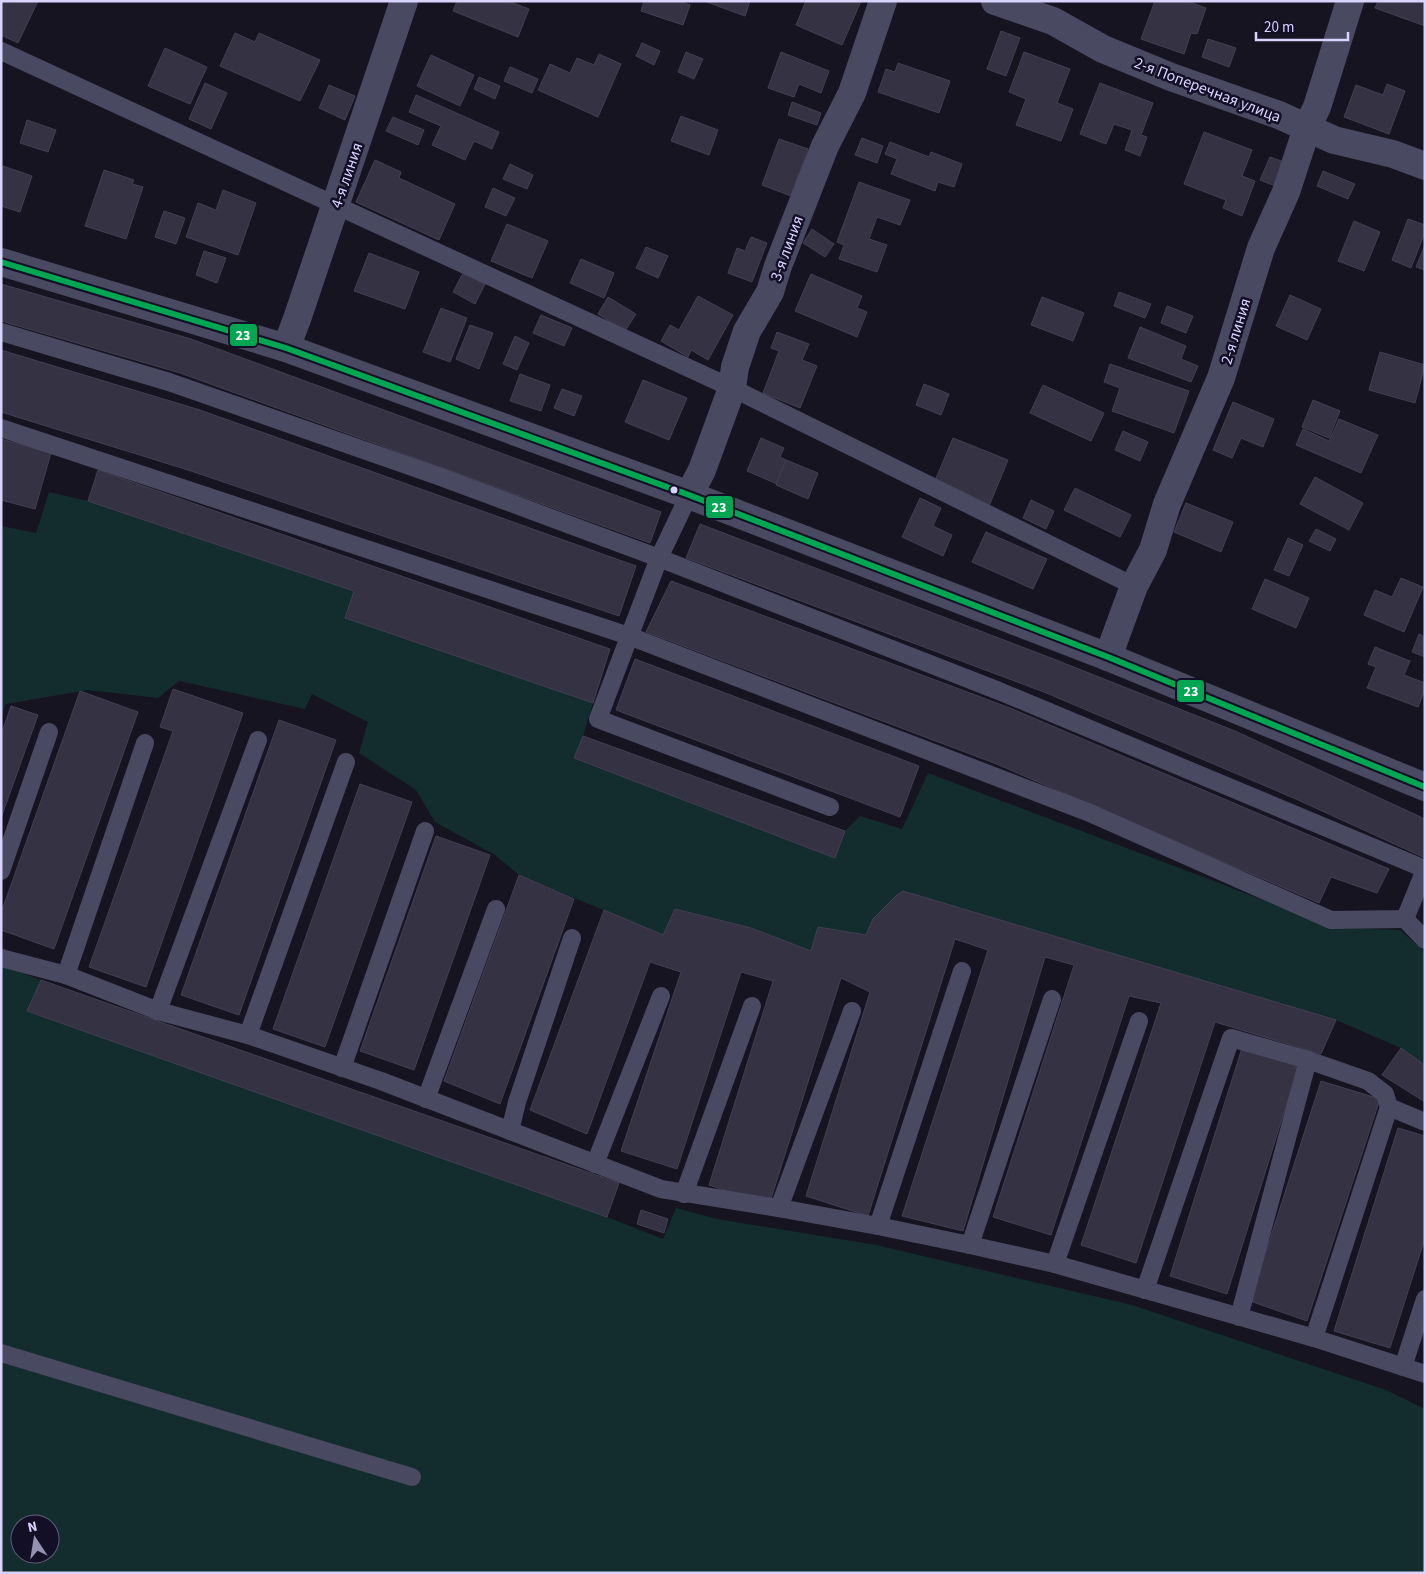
<svg xmlns="http://www.w3.org/2000/svg" width="1426" height="1574" viewBox="0 0 1426 1574" font-family="'Source Sans 3',sans-serif">
	<style>
		.green { fill: #132c2d; fill-rule: evenodd }
		.building { fill: #343243; stroke: #433f54 }
		.lines { fill: none; stroke-linecap: round; stroke-linejoin: round }
		.service { stroke: #4a4962; stroke-width: 18 }
		.minor { stroke: #4a4962; stroke-width: 28 }
		.tertiary { stroke: #4a4962; stroke-width: 28 }
		.bus-1-casing { stroke: #130f26; stroke-width: 10 }
		.bus-1 { stroke: #00a651; stroke-width: 6 }
		.bus-dot { fill: #d9d4ff; stroke: #130f26; stroke-width: 2 }
		.labels { text-anchor: middle; stroke-width: 5; stroke-linejoin: round; paint-order: stroke }
		.street-label { font-size: 16px; fill: #d9d4ff; stroke: #130f26 }
		.line-badge { stroke: #130f26; stroke-width: 2 }
		.badge-label { font-size: 14px; text-anchor: middle; font-weight: bold; fill: #fff }
	</style>
	<rect width="100%" height="100%" fill="#161421"/>
	<!-- green -->
	<g class="green">
		<path d="M49 492 88 501 354 591 345 618 593 703 583 736 574 758 835 858 845 831 860 816 902 829 928 773 1214 881 1334 928 1400 930 1425 952V1065L1401 1048 1336 1020 903 891C887 902 874 918 866 935L819 927 811 951 751 928 675 909 663 935 519 875 495 855 435 822 416 790 359 753 368 722 312 694 305 709 179 681 158 698 88 690 6 704 1 715V526L36 533Z"/>
		<path d="M1 965 41 980 27 1011 607 1217 663 1239 676 1208 717 1219 876 1245 1132 1305 1386 1390 1425 1409V1573H1ZM20 1524H50V1554H20Z"/>
	</g>
	<!-- building -->
	<g class="building">
		<polygon points="1,1 38,1 18,43 1,35"/>
		<polygon points="457,1 508,1 529,9 518,37 453,11"/>
		<polygon points="644,1 679,1 690,5 683,25 641,11"/>
		<polygon points="704,1 750,1 745,16"/>
		<polygon points="806,1 861,1 842,45 796,25"/>
		<polygon points="1155,1 1187,1 1206,8 1197,34 1191,33 1184,54 1141,39"/>
		<polygon points="1378,1 1425,1 1425,26 1375,8"/>
		<polygon points="1001,31 1020,38 1006,76 987,69"/>
		<polygon points="235,33 255,42 259,33 320,60 300,101 220,66"/>
		<polygon points="1208,39 1236,48 1229,67 1202,57"/>
		<polygon points="642,43 660,51 654,65 636,56"/>
		<polygon points="165,48 207,67 190,104 148,86"/>
		<polygon points="686,52 703,59 694,79 678,72"/>
		<polygon points="781,52 829,71 821,93 799,84 794,97 768,88"/>
		<polygon points="1024,52 1070,69 1057,103 1073,109 1061,141 1016,125 1026,99 1009,92"/>
		<polygon points="599,54 621,64 598,117 538,90 550,64 570,73 577,58 594,65"/>
		<polygon points="431,55 474,75 460,106 417,86"/>
		<polygon points="898,63 950,81 939,113 878,92 886,69 895,72"/>
		<polygon points="510,67 538,79 532,93 504,81"/>
		<polygon points="479,77 500,86 495,99 474,89"/>
		<polygon points="205,83 227,93 211,129 189,119"/>
		<polygon points="1100,83 1153,103 1141,135 1147,137 1140,156 1125,150 1132,130 1114,124 1106,144 1080,134"/>
		<polygon points="1387,84 1405,91 1389,134 1344,117 1356,85 1383,95"/>
		<polygon points="329,85 355,96 345,120 319,108"/>
		<polygon points="416,95 499,132 492,149 474,141 465,160 432,145 441,126 409,112"/>
		<polygon points="792,102 821,113 817,125 788,115"/>
		<polygon points="681,116 718,130 709,155 671,141"/>
		<polygon points="393,117 424,130 418,145 386,131"/>
		<polygon points="27,120 56,130 48,152 20,143"/>
		<polygon points="1204,132 1252,150 1242,176 1255,181 1242,216 1223,208 1226,200 1184,184"/>
		<polygon points="862,138 883,146 877,163 855,155"/>
		<polygon points="779,139 808,149 791,196 762,185"/>
		<polygon points="890,142 929,157 931,152 962,164 954,187 938,182 935,191 891,174 897,159 885,154"/>
		<polygon points="1270,157 1284,162 1275,186 1260,180"/>
		<polygon points="375,160 401,172 399,178 455,204 439,240 356,202"/>
		<polygon points="510,164 533,175 527,189 503,179"/>
		<polygon points="3,166 32,176 20,212 1,206 1,172"/>
		<polygon points="104,170 134,180 132,184 143,187 126,239 85,226"/>
		<polygon points="1323,171 1355,184 1348,199 1317,186"/>
		<polygon points="859,182 910,200 900,225 877,217 869,239 887,245 877,272 839,259 844,245 837,242"/>
		<polygon points="493,188 515,198 506,216 485,207"/>
		<polygon points="223,190 256,203 238,255 186,237 198,203 216,210"/>
		<polygon points="164,211 185,218 176,244 155,237"/>
		<polygon points="1408,219 1425,225 1425,232 1411,268 1392,260"/>
		<polygon points="1354,221 1380,232 1364,271 1338,261"/>
		<polygon points="507,224 548,241 532,278 491,261"/>
		<polygon points="812,229 834,244 825,257 803,243"/>
		<polygon points="751,237 767,243 752,282 728,273 737,248 745,251"/>
		<polygon points="1425,245 1425,270 1416,267"/>
		<polygon points="646,247 668,256 658,278 636,268"/>
		<polygon points="204,251 226,258 217,283 196,275"/>
		<polygon points="369,253 419,272 405,309 354,291"/>
		<polygon points="581,259 614,273 604,298 570,283"/>
		<polygon points="463,273 485,284 475,304 453,292"/>
		<polygon points="811,274 862,296 857,308 867,312 857,337 795,311"/>
		<polygon points="1,284 191,339 661,512 650,543 180,373 1,321"/>
		<polygon points="1119,292 1151,304 1145,318 1114,306"/>
		<polygon points="1290,295 1321,309 1307,340 1276,326"/>
		<polygon points="698,296 733,315 708,360 691,350 688,357 661,341 670,325 679,330"/>
		<polygon points="608,297 636,314 625,331 598,314"/>
		<polygon points="1042,297 1084,313 1073,341 1031,325"/>
		<polygon points="1167,306 1193,316 1186,333 1161,323"/>
		<polygon points="441,308 467,318 450,362 423,352"/>
		<polygon points="541,315 572,328 564,346 533,333"/>
		<polygon points="470,325 493,333 479,369 456,359"/>
		<polygon points="1140,327 1186,346 1181,359 1198,366 1191,382 1128,358"/>
		<polygon points="777,332 809,344 802,360 817,366 800,408 763,393 779,351 771,348"/>
		<polygon points="515,336 529,343 517,370 503,364"/>
		<polygon points="1,350 200,410 636,566 619,616 188,470 1,412"/>
		<polygon points="1380,352 1425,365 1415,403 1369,390"/>
		<polygon points="1110,364 1189,391 1174,433 1112,411 1120,388 1104,382"/>
		<polygon points="520,374 550,385 541,411 510,401"/>
		<polygon points="643,380 687,398 669,440 625,422"/>
		<polygon points="924,384 949,394 941,415 916,405"/>
		<polygon points="1043,385 1104,413 1091,441 1030,413"/>
		<polygon points="562,389 582,396 574,416 554,408"/>
		<polygon points="1313,400 1340,411 1329,438 1302,427"/>
		<polygon points="1233,402 1274,419 1263,447 1241,438 1232,458 1213,450"/>
		<polygon points="1339,419 1378,435 1361,473 1296,445 1303,429 1329,441"/>
		<polygon points="1123,431 1148,442 1140,461 1115,450"/>
		<polygon points="761,438 784,448 780,457 786,460 777,484 747,471"/>
		<polygon points="953,438 1008,460 989,506 934,483"/>
		<polygon points="1,439 51,453 35,509 1,500"/>
		<polygon points="786,460 818,473 808,499 776,485"/>
		<polygon points="98,470 610,649 593,703 345,618 354,591 88,501"/>
		<polygon points="1315,477 1363,503 1349,530 1300,504"/>
		<polygon points="1075,488 1131,515 1120,537 1064,510"/>
		<polygon points="920,498 941,508 933,526 952,535 943,556 902,537"/>
		<polygon points="1031,500 1054,511 1046,529 1023,518"/>
		<polygon points="1186,503 1233,522 1221,552 1174,532"/>
		<polygon points="700,524 1051,658 1235,731 1425,819 1425,858 1296,799 1044,692 686,558"/>
		<polygon points="1316,529 1336,539 1330,551 1309,541"/>
		<polygon points="986,532 1047,559 1033,589 972,562"/>
		<polygon points="1288,538 1303,545 1289,576 1274,570"/>
		<polygon points="1401,578 1423,587 1404,632 1364,615 1375,590 1392,597"/>
		<polygon points="1265,579 1309,598 1296,628 1252,609"/>
		<polygon points="671,581 1010,708 1389,869 1377,893 1331,877 1319,903 994,763 646,632"/>
		<polygon points="1419,634 1425,637 1425,657 1412,652"/>
		<polygon points="1375,647 1410,661 1404,675 1425,683 1425,689 1418,707 1367,688 1376,667 1368,664"/>
		<polygon points="635,659 919,766 900,817 616,710"/>
		<polygon points="173,689 243,713 146,987 89,967 173,731 160,727"/>
		<polygon points="80,691 138,712 54,949 1,930 1,913"/>
		<polygon points="11,706 38,715 1,818 1,735"/>
		<polygon points="279,720 336,740 239,1015 181,995"/>
		<polygon points="583,736 845,831 835,858 574,758"/>
		<polygon points="360,784 412,802 325,1047 273,1029"/>
		<polygon points="436,836 490,855 414,1070 360,1051"/>
		<polygon points="519,875 574,899 500,1104 444,1081"/>
		<polygon points="903,891 1336,1020 1321,1054 1215,1022 1136,1263 1081,1245 1161,1003 1129,996 1051,1235 993,1217 1074,965 1045,957 963,1231 902,1216 988,950 955,939 868,1216 806,1196 870,992 841,978 769,1205 709,1185 773,981 741,972 677,1169 621,1151 681,972 650,962 587,1134 530,1110 604,910 663,935 675,909 751,928 811,951 818,927 866,935 873,919 897,895"/>
		<polygon points="41,980 619,1183 607,1217 27,1011"/>
		<polygon points="1242,1048 1299,1065 1227,1294 1170,1276"/>
		<polygon points="1401,1048 1425,1065 1425,1102 1382,1075"/>
		<polygon points="1321,1081 1380,1099 1307,1321 1250,1301"/>
		<polygon points="1398,1128 1425,1136 1425,1238 1390,1348 1334,1331"/>
		<polygon points="641,1210 668,1219 664,1233 637,1224"/>
	</g>
	<g class="lines">
		<!-- service -->
		<g class="service">
			<polyline points="1,51 732,388 1134,586"/>
			<polyline points="1,332 169,382 438,476 659,558 999,691 1425,869"/>
			<polyline points="1,428 629,636 1090,813 1331,920 1405,919 1425,870"/>
			<polyline points="689,495 659,558 598,719 830,807"/>
			<polyline points="1,871 49,732"/>
			<polyline points="1405,919 1425,940"/>
			<polyline points="1,958 66,975 158,1011 248,1035 381,1081 661,1189 779,1208 878,1226 970,1245 1055,1264 1314,1338 1425,1374"/>
			<polyline points="66,975 145,743"/>
			<polyline points="158,1011 258,740"/>
			<polyline points="248,1035 346,762"/>
			<polyline points="342,1068 425,831"/>
			<polyline points="426,1099 496,909"/>
			<polyline points="510,1131 517,1102 572,938"/>
			<polyline points="595,1164 661,996"/>
			<polyline points="684,1194 752,1006"/>
			<polyline points="779,1208 852,1011"/>
			<polyline points="878,1226 962,971"/>
			<polyline points="970,1245 1052,999"/>
			<polyline points="1055,1264 1139,1021"/>
			<polyline points="1145,1290 1231,1038 1308,1060 1368,1081 1385,1094 1389,1107 1425,1122"/>
			<polyline points="1239,1317 1308,1060"/>
			<polyline points="1314,1338 1389,1107"/>
			<polyline points="1,1353 412,1477"/>
			<polyline points="1403,1367 1425,1299"/>
		</g>
		<!-- minor -->
		<g class="minor">
			<polyline points="995,1 1053,21 1103,49 1171,77 1279,115 1334,140 1393,154 1425,166"/>
			<polyline points="286,348 297,319 404,1"/>
			<polyline points="689,495 702,470 732,388 735,367 747,331 770,292 778,266 825,146 852,93 883,1"/>
			<polyline points="1108,657 1134,586 1153,550 1167,504 1221,378 1261,248 1286,192 1307,128 1317,107 1350,1"/>
		</g>
		<!-- tertiary -->
		<polyline class="tertiary" points="1,262 286,348 689,495 1108,657 1425,787"/>
		<!-- bus-1 casing -->
		<g class="bus-1-casing">
			<polyline id="bus-1" points="1,262 286,348 689,495 1108,657 1425,787"/>
		</g>
		<!-- bus-1 -->
		<use href="#bus-1" class="bus-1"/>
	</g>
	<!-- markers -->
	<circle class="bus-dot" cx="674" cy="490" r="4.5"/>
	<g class="labels">
		<!-- street labels -->
		<g class="street-label">
			<text transform="translate(1208 89) rotate(21)" y="6">2-я Поперечная улица</text>
			<text transform="translate(346 175) rotate(-71)" y="6">4-я линия</text>
			<text transform="translate(786 248) rotate(-70)" y="6">3-я линия</text>
			<text transform="translate(1235 331) rotate(-73)" y="6">2-я линия</text>
		</g>
	</g>
	<g class="line-badge">
		<rect x="229" y="323" width="29" height="24" rx="5" fill="#00a651"/>
		<rect x="705" y="495" width="29" height="24" rx="5" fill="#00a651"/>
		<rect x="1176" y="679" width="29" height="24" rx="5" fill="#00a651"/>
	</g>
	<g class="badge-label">
		<text x="243" y="340">23</text>
		<text x="719" y="512">23</text>
		<text x="1191" y="696">23</text>
	</g>
	<!-- border -->
	<rect width="1426" height="1574" fill="none" stroke="#d9d4ff" stroke-width="5"/>
	<!-- north arrow -->
	<g transform="translate(35 1539) rotate(348)"><circle r="24" fill="#130f26" stroke="#625e7d"/>
	<path d="M0-4L9 19L0 12L-9 19Z" fill="#9591b1"/>
	<text y="-8" font-size="14" font-weight="bold" text-anchor="middle" fill="#d9d4ff">N</text>
	</g>
	<!-- scale -->
	<path d="M1256 32v8h92v-8" fill="none" stroke="#d9d4ff" stroke-width="2.5"/>
	<text x="1264" y="32" font-size="15" fill="#d9d4ff" stroke="#130f26" stroke-width="4" paint-order="stroke">20 m</text>
</svg>
